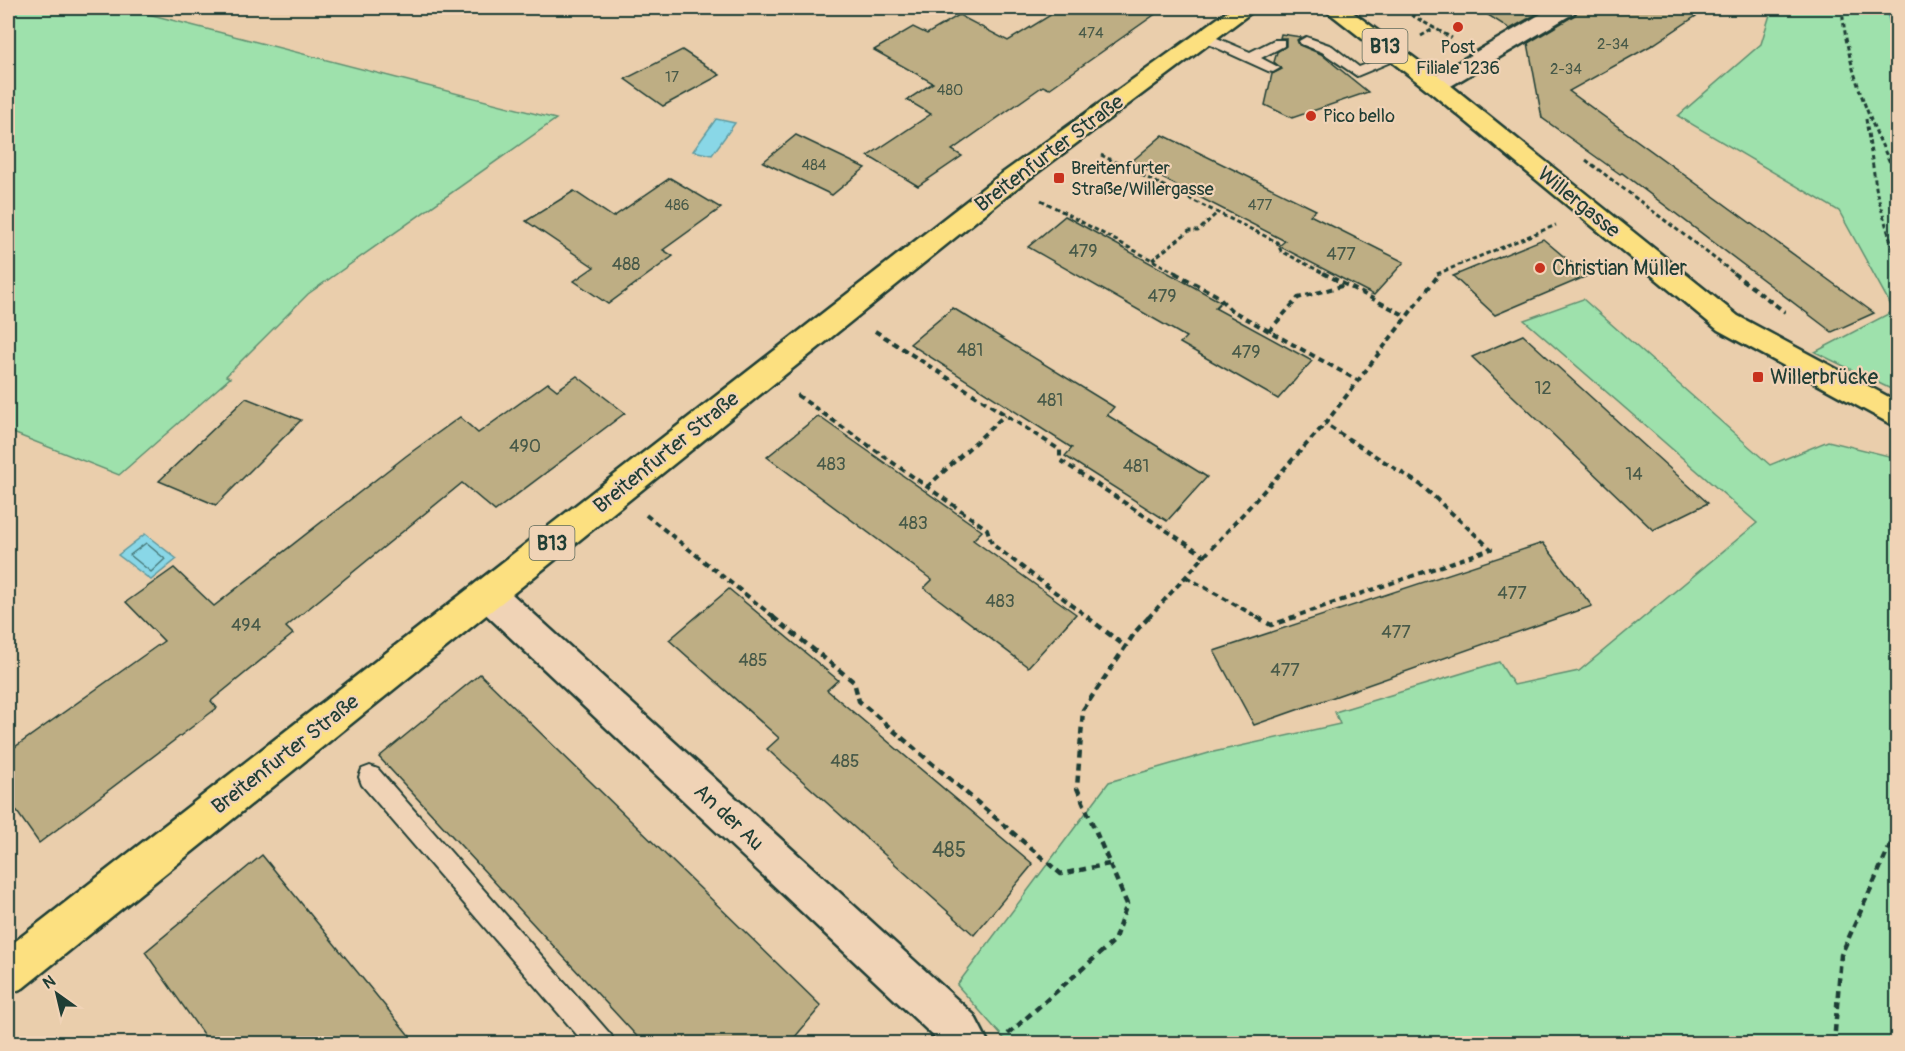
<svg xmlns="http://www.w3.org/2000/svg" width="1905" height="1051" viewBox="0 0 1905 1051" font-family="Pangolin,sans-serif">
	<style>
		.green { fill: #9ee1ac; stroke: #5e8f70; stroke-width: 1.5 }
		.water { fill: #89d7e7; stroke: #5f999f; stroke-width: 1.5 }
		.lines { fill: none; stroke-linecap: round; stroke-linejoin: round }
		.shore { stroke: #497b7c; stroke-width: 1.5 }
		.stream { fill: #5f999f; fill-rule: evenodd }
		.building { fill: #beae84; stroke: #1f3d34; stroke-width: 1.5 }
		.service-casing { stroke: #1f3d34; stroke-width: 4 }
		.minor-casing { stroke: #1f3d34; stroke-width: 5 }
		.primary-casing { stroke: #1f3d34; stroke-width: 5 }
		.path-far2 { stroke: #1f3d34; stroke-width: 3; stroke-dasharray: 4.5 3; stroke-linecap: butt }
		.path-far1 { stroke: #1f3d34; stroke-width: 4; stroke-dasharray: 6 4.5; stroke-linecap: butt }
		.path { stroke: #1f3d34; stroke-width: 4.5; stroke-dasharray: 7 5; stroke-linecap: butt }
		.service { fill: #f0d3b6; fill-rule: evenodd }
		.minor { fill: #f0d3b6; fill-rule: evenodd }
		.primary { fill: #fce080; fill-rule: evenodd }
		.poi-dot { fill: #c8321e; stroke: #f0d3b6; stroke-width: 2 }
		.labels { text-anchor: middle; stroke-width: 4.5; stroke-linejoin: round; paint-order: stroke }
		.far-number-label { font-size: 15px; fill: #475948 }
		.far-poi-label { font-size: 18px; fill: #1f3d34; stroke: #f0d3b6; text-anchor: start }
		.number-label { font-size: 18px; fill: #475948 }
		.shield { fill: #f0d3b6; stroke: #5e6a5b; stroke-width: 1.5 }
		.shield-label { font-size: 20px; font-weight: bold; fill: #1f3d34 }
		.street-label { font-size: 21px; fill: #1f3d34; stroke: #f0d3b6 }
		.poi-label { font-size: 21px; fill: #1f3d34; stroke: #f0d3b6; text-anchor: start }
		.near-number-label { font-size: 21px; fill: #475948 }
	</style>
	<rect width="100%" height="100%" fill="#eaceac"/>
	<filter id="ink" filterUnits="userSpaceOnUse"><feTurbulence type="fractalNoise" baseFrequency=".0167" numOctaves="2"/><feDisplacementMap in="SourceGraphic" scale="12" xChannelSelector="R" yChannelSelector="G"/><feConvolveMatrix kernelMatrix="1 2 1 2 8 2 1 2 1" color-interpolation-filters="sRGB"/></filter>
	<g filter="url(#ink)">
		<!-- green -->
		<g class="green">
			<polygon points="13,8 125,8 556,119 308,294 226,376 230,378 119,475 8,431 8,10"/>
			<polygon points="1772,8 1897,8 1897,392 1815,352 1894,311 1839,211 1678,116 1761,44"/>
			<polygon points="1583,299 1770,465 1828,441 1897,458 1897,1043 1163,1044 1159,1040 1119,1044 1008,1043 957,985 1109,782 1209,753 1340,724 1335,712 1499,662 1514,685 1579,671 1757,523 1524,320"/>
		</g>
		<!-- water -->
		<g class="water">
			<polygon points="716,119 735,123 712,155 693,151"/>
			<polygon points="145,534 177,559 151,580 118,555"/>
		</g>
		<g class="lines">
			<!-- shore -->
			<polygon class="shore" points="146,543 165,559 151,572 130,555"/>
			<!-- stream -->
			<polygon class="stream" points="1885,8 1895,8 1898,19 1898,42 1893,39"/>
		</g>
		<!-- building -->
		<g class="building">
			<polygon points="1062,8 1164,8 1049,89 1043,86 952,150 962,156 918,186 868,156 931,114 907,100 933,83 874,50 913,27 927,34 959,15 1008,41"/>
			<polygon points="1477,8 1547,8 1510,29"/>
			<polygon points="1579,8 1708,8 1654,44 1569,91 1874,313 1832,332 1622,173 1620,174 1542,118 1528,43 1575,15"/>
			<polygon points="1281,34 1301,37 1297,40 1299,45 1321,54 1368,92 1292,118 1265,105 1272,74 1282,69 1274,62 1277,52 1286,46 1286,38 1280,38"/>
			<polygon points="682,50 720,75 663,106 625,79"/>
			<polygon points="796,135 865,168 832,195 763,162"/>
			<polygon points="1163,135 1316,210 1310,215 1404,262 1374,295 1279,246 1285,241 1131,162"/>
			<polygon points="670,178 721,208 663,250 673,256 608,304 574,281 594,267 526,221 574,191 613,217"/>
			<polygon points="1065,216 1221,302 1215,308 1312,361 1278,399 1180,343 1186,337 1028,247"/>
			<polygon points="1543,239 1587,276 1495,315 1453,276"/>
			<polygon points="953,308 1114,407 1107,415 1207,477 1167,521 1065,456 1072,448 910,344"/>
			<polygon points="1523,335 1615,419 1708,503 1653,530 1472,357"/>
			<polygon points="577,376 625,413 495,511 462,483 286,627 293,634 211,701 217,708 39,843 8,799 8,752 164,641 126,602 174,568 214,606 406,456 460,417 478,433 548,383 557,390"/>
			<polygon points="246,398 301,420 216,505 159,481"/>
			<polygon points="818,416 982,531 973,540 1076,614 1028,667 924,588 932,580 767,457"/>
			<polygon points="1543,543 1592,606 1254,725 1214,651"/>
			<polygon points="729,589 838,680 827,690 1033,864 974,935 767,749 779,738 669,640"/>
			<polygon points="480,674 821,1006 789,1044 644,1044 379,757"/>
			<polygon points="262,855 416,1044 210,1044 145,952"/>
		</g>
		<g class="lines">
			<!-- service casing -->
			<g class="service-casing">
				<g id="service">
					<polygon points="1205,33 1250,52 1274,40 1284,40 1284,46 1261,58 1280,68 1273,72 1268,71 1200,40 1198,37"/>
					<polygon points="1306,37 1332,46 1359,67 1398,52 1405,56 1357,76 1322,52 1301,44 1299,41"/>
					<polygon points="370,766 378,769 611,1035 615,1044 585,1044 362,785 359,777 362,769"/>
				</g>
			</g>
			<!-- minor casing -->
			<g class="minor-casing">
				<g id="minor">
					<polygon points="1551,8 1577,8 1574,13 1444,90 1428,90 1424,85 1428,80"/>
					<polygon points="488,579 500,583 974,1015 989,1044 942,1044 476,605 471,594 476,583"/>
				</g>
			</g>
			<!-- primary casing -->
			<g class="primary-casing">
				<g id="primary">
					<polygon points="1232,8 1257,8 1018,187 23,988 8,994 8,947 1000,175"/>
					<polygon points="1323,8 1347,8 1444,80 1738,316 1898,402 1898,428 1718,330 1428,90"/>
				</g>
			</g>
			<!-- path-far2 -->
			<g class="path-far2">
				<polyline points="1424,8 1411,15 1452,38"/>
				<path d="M1842 8C1847 70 1871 124 1898 179"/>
				<polyline points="1421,36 1435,28"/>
				<polyline points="1866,119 1877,194 1898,266"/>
				<polyline points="1101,155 1277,242 1281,251 1325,274"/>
				<polyline points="1586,160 1735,274"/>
				<polyline points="1041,200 1178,274"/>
				<polyline points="1152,260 1189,231 1198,231 1217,213"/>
				<polyline points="1437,274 1556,225"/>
			</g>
			<!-- path-far1 -->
			<g class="path-far1">
				<polyline points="1175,273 1216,295 1231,310 1357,380"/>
				<polyline points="1323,273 1406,316"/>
				<polyline points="1733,273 1785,312"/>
				<polyline points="875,331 1060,450 1060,460 1205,556"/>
				<polyline points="1269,331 1298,298 1345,285"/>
				<polyline points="797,395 987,529 992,544 1089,618"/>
				<polyline points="927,487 1005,415"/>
				<polyline points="646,515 775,618"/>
				<polyline points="1186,577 1259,618"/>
				<polyline points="1148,618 1325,424 1440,273"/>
				<polyline points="1290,618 1491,549 1421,485 1325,424"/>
			</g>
			<!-- path -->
			<g class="path">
				<polyline points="773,617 854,682 859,701 1061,874 1109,864"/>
				<polyline points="1087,617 1126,647"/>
				<polyline points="1257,617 1271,625 1295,617"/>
				<polyline points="1008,1034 1114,941 1127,904 1077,788 1083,710 1136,631 1149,617"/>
				<polyline points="1834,1044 1841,955 1898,828"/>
			</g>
			<!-- service -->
			<use href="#service" class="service"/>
			<!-- minor -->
			<use href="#minor" class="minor"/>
			<!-- primary -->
			<use href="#primary" class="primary"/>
		</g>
	</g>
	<!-- markers -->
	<g class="poi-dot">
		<circle cx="1458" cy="27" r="6"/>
		<circle cx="1311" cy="116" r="6"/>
		<rect x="1053" y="172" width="12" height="12" rx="3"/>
		<circle cx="1540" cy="268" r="6"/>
		<rect x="1752" y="371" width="12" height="12" rx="3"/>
	</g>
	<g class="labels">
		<!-- far-number labels -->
		<g class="far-number-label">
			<text x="1091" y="38">474</text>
			<text x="1613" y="49">2-34</text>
			<text x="1566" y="74">2-34</text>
			<text x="672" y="82">17</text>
			<text x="950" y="95">480</text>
			<text x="814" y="170">484</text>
			<text x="677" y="210">486</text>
			<text x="1260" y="210">477</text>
		</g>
		<!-- far-poi labels -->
		<g class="far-poi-label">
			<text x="1458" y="53" text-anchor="middle">Post<tspan x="1458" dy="21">Filiale 1236</tspan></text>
			<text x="1323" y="122">Pico bello</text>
			<text x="1071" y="174">Breitenfurter<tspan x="1071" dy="21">Straße/Willergasse</tspan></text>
		</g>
		<!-- number labels -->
		<g class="number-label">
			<text x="1083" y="257">479</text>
			<text x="1341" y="260">477</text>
			<text x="626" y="270">488</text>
			<text x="1162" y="302">479</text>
			<text x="970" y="356">481</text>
			<text x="1246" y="358">479</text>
			<text x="1543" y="394">12</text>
			<text x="1050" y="406">481</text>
			<text x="525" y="452">490</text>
			<text x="831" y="470">483</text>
			<text x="1136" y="472">481</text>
			<text x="1634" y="480">14</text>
			<text x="913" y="529">483</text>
			<text x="1512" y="599">477</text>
			<text x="1000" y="607">483</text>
			<text x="246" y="631">494</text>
			<text x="1396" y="638">477</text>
			<text x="753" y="666">485</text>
			<text x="1285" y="676">477</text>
			<text x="845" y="767">485</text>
		</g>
		<!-- shield labels -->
		<g class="shield">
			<rect x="1362.5" y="29" width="45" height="34" rx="4.5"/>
			<rect x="529.5" y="526" width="45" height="34" rx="4.5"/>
		</g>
		<g class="shield-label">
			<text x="1385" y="53">B13</text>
			<text x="552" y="550">B13</text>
		</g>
		<!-- street labels -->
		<g class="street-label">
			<text transform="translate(1049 153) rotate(-37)" y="7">Breitenfurter Straße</text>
			<text transform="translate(1579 202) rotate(39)" y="7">Willergasse</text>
			<text transform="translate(666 452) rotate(-39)" y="7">Breitenfurter Straße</text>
			<text transform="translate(285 754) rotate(-38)" y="7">Breitenfurter Straße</text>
			<text transform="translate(729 817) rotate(43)" y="7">An der Au</text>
		</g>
		<!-- poi labels -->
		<g class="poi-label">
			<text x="1552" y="275">Christian Müller</text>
			<text x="1770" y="384">Willerbrücke</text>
		</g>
		<!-- near-number labels -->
		<g class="near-number-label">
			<text x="949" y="857">485</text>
		</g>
	</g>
	<!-- margin -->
	<rect width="1905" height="1051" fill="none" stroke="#f0d3b6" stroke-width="30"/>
	<rect x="15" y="15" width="1875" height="1021" fill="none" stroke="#1f3d34" stroke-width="2" filter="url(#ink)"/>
	<!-- north arrow -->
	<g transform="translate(57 994) rotate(326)" stroke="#f0d3b6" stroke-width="4.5" paint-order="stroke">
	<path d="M0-4.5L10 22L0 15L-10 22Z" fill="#1f3d34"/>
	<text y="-9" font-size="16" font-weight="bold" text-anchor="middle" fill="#1f3d34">N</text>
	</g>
</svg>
